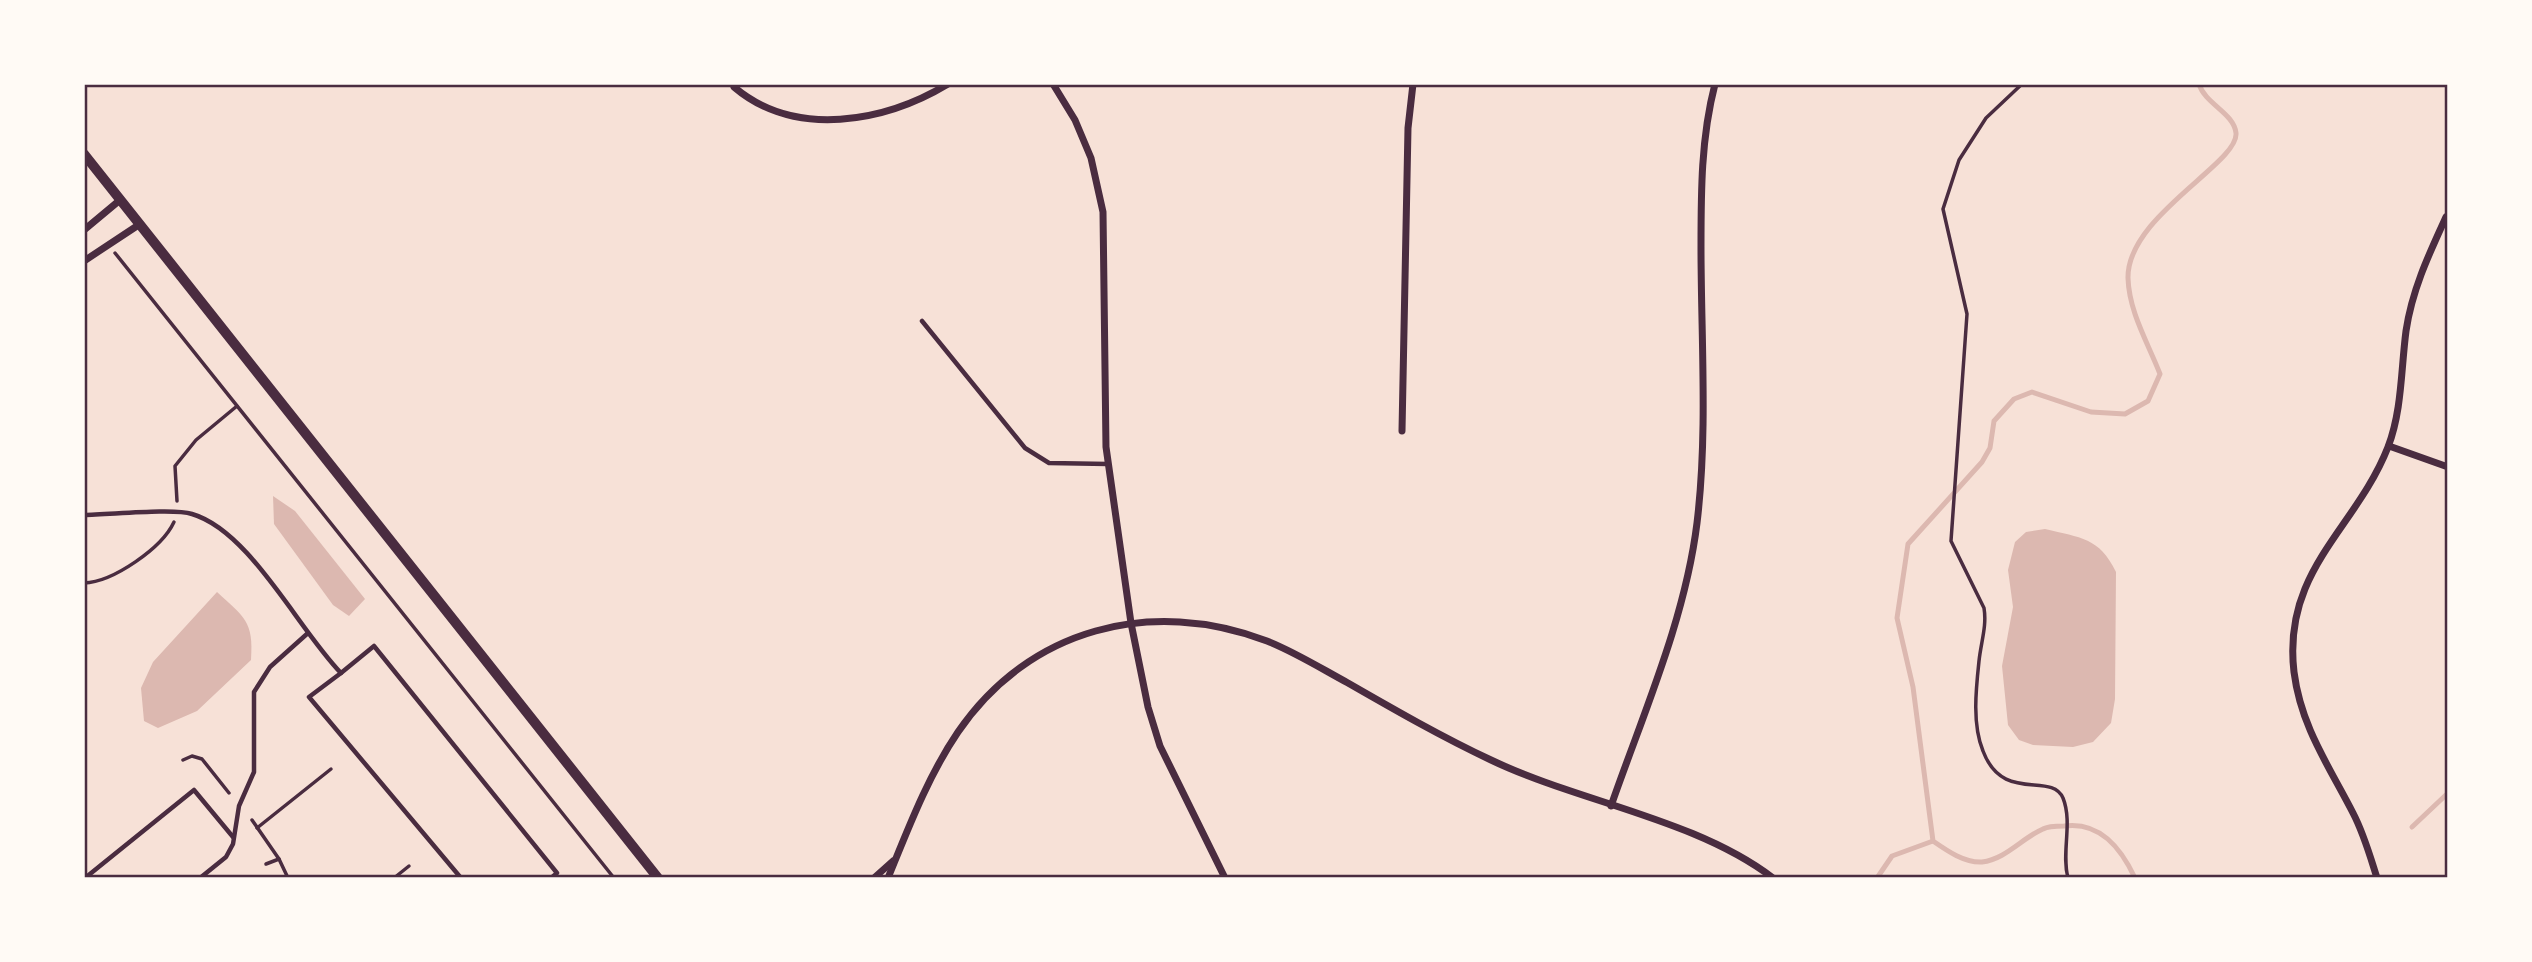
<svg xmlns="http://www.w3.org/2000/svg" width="2532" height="962" viewBox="0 0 2532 962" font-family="Karla,sans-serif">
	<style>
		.water { fill: #dcb8b0 }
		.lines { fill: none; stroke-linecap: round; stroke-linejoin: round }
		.stream { stroke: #dcb8b0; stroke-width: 5 }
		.path { stroke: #4a2c40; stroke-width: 3.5 }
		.service { stroke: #4a2c40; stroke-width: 4.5 }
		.minor { stroke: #4a2c40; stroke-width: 7 }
		.tertiary { stroke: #4a2c40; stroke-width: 10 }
		.neatline { fill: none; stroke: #4a2c40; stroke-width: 2.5 }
	</style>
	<rect width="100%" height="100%" fill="#f7e1d7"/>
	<!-- water -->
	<g class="water">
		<polygon points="273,496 295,511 365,599 349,616 333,605 274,524"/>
		<path d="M2045 529C2081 538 2099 537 2116 572L2115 699 2111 723 2093 742 2073 747 2033 745 2019 740 2008 725 2002 666 2013 607 2008 570 2015 542 2026 532Z"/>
		<path d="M217 592C244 617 254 621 251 660L197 711 158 728 144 721 141 688 153 662Z"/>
	</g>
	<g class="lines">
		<!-- stream -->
		<g class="stream">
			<polyline points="2412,827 2448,793"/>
			<polyline points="1877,878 1892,856 1933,841"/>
			<path d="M2135 878C2121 848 2100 821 2064 826 2058 826 2048 826 2043 829 2022 838 2006 859 1982 862 1964 863 1946 850 1933 841L1913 687 1897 618 1908 544 1982 462 1990 448 1994 421 2014 399 2032 392 2091 412 2125 414 2148 401 2160 374C2148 343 2129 312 2128 278 2127 216 2239 163 2236 133 2234 113 2205 104 2199 84"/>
		</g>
		<!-- path -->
		<g class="path">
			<path d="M2022 84 1986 118 1959 160 1943 209 1967 314 1951 541 1984 608C1987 626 1981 642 1979 661 1976 689 1972 724 1983 751 2003 804 2051 771 2063 798 2073 823 2061 853 2068 878"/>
			<polyline points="115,253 614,878"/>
			<polyline points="177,501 175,466 196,440 237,406"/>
			<path d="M84 583C113 582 162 548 174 522"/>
			<polyline points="183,760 192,756 202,759 229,793"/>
			<polyline points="252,820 279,859 288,878"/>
			<polyline points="257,828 331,769"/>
			<polyline points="266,864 279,859"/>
			<polyline points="394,878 409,866"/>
		</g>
		<!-- service -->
		<g class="service">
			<polyline points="922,321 1025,448 1049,463 1108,464"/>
			<path d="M84 515C108 515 173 508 192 514 250 531 298 629 341 673L374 646 557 873 551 878"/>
			<polyline points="341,673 309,697 461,878"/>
			<polyline points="85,878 194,790 233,837"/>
			<polyline points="200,878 226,857 233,844 239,806 254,772 254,692 270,667 308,633"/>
		</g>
		<!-- minor -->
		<g class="minor">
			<polyline points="1053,84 1075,120 1091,158 1103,212 1106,447 1131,623 1148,707 1160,746 1225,878"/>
			<path d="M734 87C795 139 885 122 948 84"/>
			<polyline points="84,230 120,200"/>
			<polyline points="84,261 140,224"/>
			<polyline points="1402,431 1408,128 1413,84"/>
			<polyline points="2389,446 2448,467"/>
			<path d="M1611 806C1643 714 1685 620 1697 523 1708 432 1701 338 1701 247 1701 192 1701 138 1715 84"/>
			<polyline points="874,878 893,861"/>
			<path d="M888 878C908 829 928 776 958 732 1029 628 1151 597 1267 641 1295 652 1322 669 1348 683 1395 710 1442 737 1491 760 1579 802 1696 819 1773 878"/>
			<path d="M2377 878C2370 856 2364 834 2353 813 2329 766 2301 727 2294 672 2282 570 2356 529 2388 447 2402 411 2401 369 2406 331 2412 290 2429 254 2446 217"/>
		</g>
		<!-- tertiary -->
		<polyline class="tertiary" points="84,154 658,878"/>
	</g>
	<!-- border -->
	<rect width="2532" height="962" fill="none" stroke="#fffaf5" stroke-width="172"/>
	<rect x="86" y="86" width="2360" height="790" class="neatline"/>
</svg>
